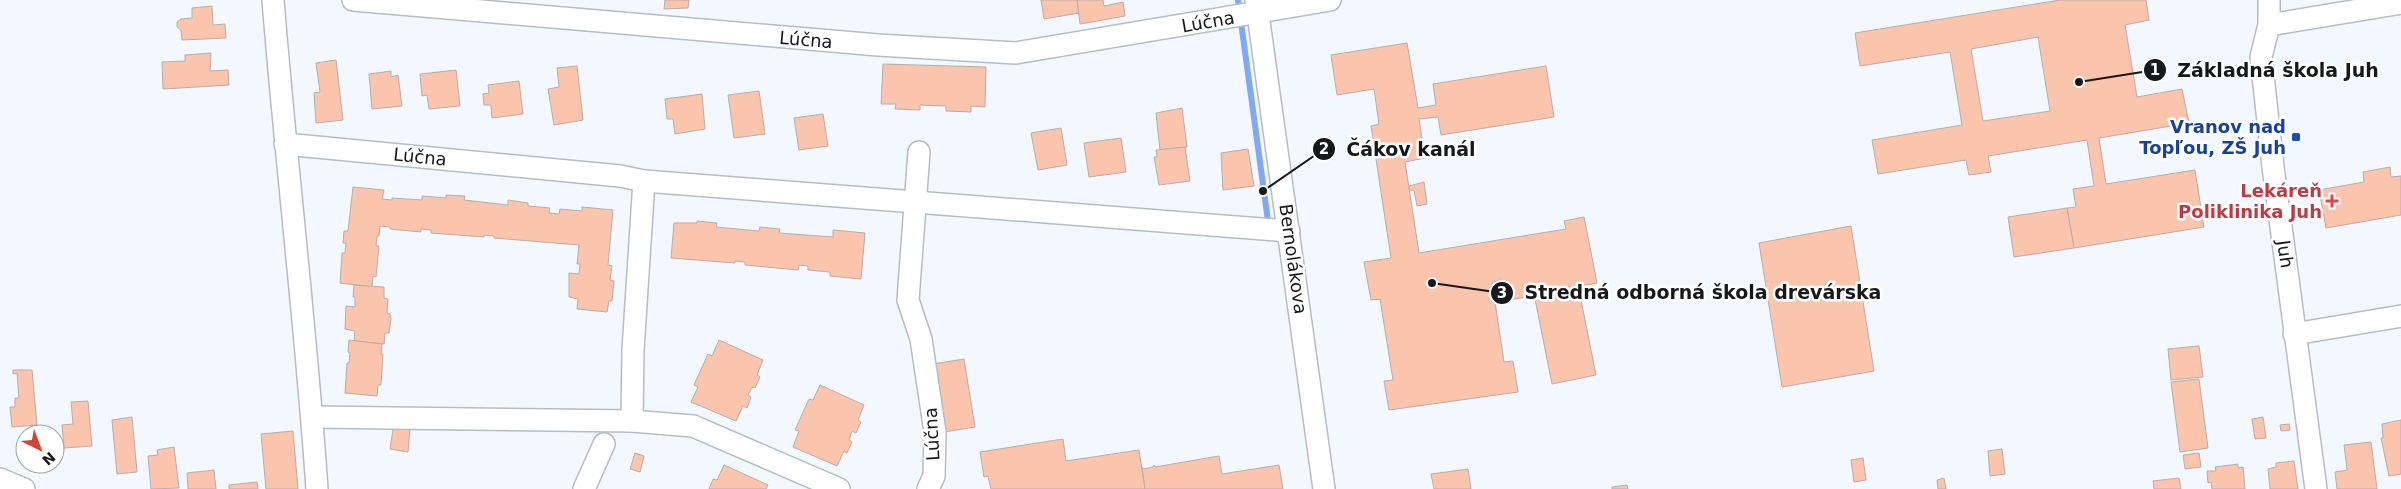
<svg xmlns="http://www.w3.org/2000/svg" width="2401" height="489" viewBox="0 0 2401 489" font-family="'DejaVu Sans',sans-serif">
	<style>
		.lines { fill: none; stroke-linecap: round; stroke-linejoin: round }
		.stream { stroke: #80a9f4; stroke-width: 6 }
		.building { fill: #fbc4ac; stroke: #b8ada9; fill-rule: evenodd }
		.minor-casing { stroke: #b7bcc4; stroke-width: 24 }
		.minor { stroke: #fff; stroke-width: 21 }
		.transit-dot { fill: #1a4fb4; stroke: #fff; stroke-width: 2 }
		.health-dot { fill: #e0444e; stroke: #fff; stroke-width: 2 }
		.labels { text-anchor: middle; stroke-width: 5; stroke-linejoin: round; paint-order: stroke }
		.street-label { font-size: 18px; fill: #17181c; stroke: #fff }
		.transit-label { font-size: 18px; font-weight: bold; fill: #164399; stroke: #fff; text-anchor: end }
		.health-label { font-size: 18px; font-weight: bold; fill: #be3a42; stroke: #fff; text-anchor: end }
		.leader { fill: none; stroke: #17181c; stroke-width: 2 }
		.callout-dot { fill: #17181c; stroke: #fff; stroke-width: 2 }
		.mark-label { font-size: 15px; text-anchor: middle; font-weight: bold; fill: #fff }
		.callout-label { font-size: 19px; text-anchor: middle; font-weight: bold; fill: #17181c; stroke: #fff; stroke-width: 5; stroke-linejoin: round; paint-order: stroke }
	</style>
	<rect width="100%" height="100%" fill="#f3f7ff"/>
	<g class="lines">
		<!-- stream -->
		<polyline class="stream" points="1238,0 1268,221"/>
	</g>
	<!-- building -->
	<g class="building">
		<polygon points="665,0 689,0 688,8 664,9"/>
		<polygon points="1041,0 1077,0 1079,13 1044,19"/>
		<polygon points="1077,0 1103,0 1104,6 1123,2 1125,16 1080,24"/>
		<path d="M2060 0H2146L2149 20 2125 25 2137 97 2182 89 2189 123 2099 138 2106 184 2195 170 2204 227 2074 248 2067 208 2076 207 2073 189 2094 186 2087 140 1988 156 1991 172 1969 175 1966 160 1878 174 1872 140 1962 125 1950 52 1860 66 1855 33ZM2038 37 2050 111 1983 121 1971 49Z"/>
		<polygon points="212,6 213,25 225,24 226,38 182,40 181,30 177,27 177,22 181,19 192,18 192,8"/>
		<polygon points="1407,43 1418,108 1436,105 1433,84 1546,66 1554,117 1441,135 1438,117 1419,119 1425,158 1405,162 1419,253 1566,229 1564,221 1584,217 1597,283 1505,301 1501,280 1492,282 1504,362 1513,361 1518,392 1389,410 1384,381 1393,380 1380,299 1371,300 1364,262 1391,258 1371,126 1379,124 1374,89 1337,95 1331,55"/>
		<polygon points="211,53 210,71 228,70 229,85 163,89 162,62 185,61 185,55"/>
		<polygon points="336,60 343,120 316,123 314,93 320,92 316,63"/>
		<polygon points="883,64 986,67 985,107 971,106 971,112 946,111 946,106 920,105 920,110 895,109 896,104 881,104"/>
		<polygon points="577,66 583,120 554,125 548,89 559,87 557,68"/>
		<polygon points="456,70 460,106 429,109 427,95 422,96 420,74"/>
		<polygon points="391,71 391,77 398,75 402,106 372,109 369,74"/>
		<polygon points="519,81 523,114 492,118 491,105 484,105 483,94 489,93 488,85"/>
		<polygon points="759,91 765,134 734,138 728,95"/>
		<polygon points="702,94 705,129 675,134 673,119 667,119 665,99"/>
		<polygon points="1182,108 1187,147 1160,150 1156,113"/>
		<polygon points="823,114 828,146 799,150 794,118"/>
		<polygon points="1061,128 1067,165 1038,170 1031,133"/>
		<polygon points="1121,138 1126,172 1089,177 1084,143"/>
		<polygon points="1185,147 1190,181 1159,185 1154,157 1157,157 1156,150"/>
		<polygon points="1248,149 1254,186 1223,190 1221,153"/>
		<polygon points="2390,167 2391,177 2401,176 2401,215 2326,228 2319,190 2364,182 2363,172"/>
		<polygon points="1424,182 1427,204 1417,206 1414,190 1409,190 1409,186"/>
		<polygon points="353,187 384,190 382,199 392,200 392,198 422,200 422,196 446,198 446,195 465,196 464,200 508,205 508,200 528,203 528,206 550,208 549,213 559,214 560,209 582,211 582,207 613,210 608,265 612,266 610,280 614,281 612,301 609,301 607,312 577,309 578,299 569,297 569,273 579,274 580,264 577,264 579,245 494,238 494,236 484,235 484,237 431,233 431,230 421,229 421,232 390,229 390,227 380,226 379,236 377,236 376,246 379,246 376,277 373,276 372,287 340,283 342,253 345,253 346,243 343,243 344,231 348,231"/>
		<polygon points="2067,208 2074,248 2014,257 2008,217"/>
		<polygon points="697,221 717,223 716,227 759,231 760,227 780,229 779,233 833,237 833,230 865,233 861,279 830,276 830,272 808,270 808,266 799,265 798,270 745,265 745,262 735,261 735,263 671,258 674,223 697,223"/>
		<polygon points="1851,226 1874,371 1782,387 1759,243"/>
		<polygon points="354,285 384,287 384,298 388,299 387,313 390,314 391,319 389,333 385,333 384,344 354,341 355,331 345,329 346,306 355,307 355,297 353,297"/>
		<polygon points="1578,285 1596,375 1552,384 1534,294"/>
		<polygon points="349,340 382,344 381,354 383,354 381,385 378,385 377,396 345,393 347,363 349,363 350,353 348,352"/>
		<polygon points="719,340 763,360 757,375 760,377 755,388 752,387 748,395 751,397 747,408 743,406 736,421 691,402 698,387 694,385 708,354 712,356"/>
		<polygon points="2199,346 2203,377 2171,380 2168,349"/>
		<polygon points="964,359 975,427 944,432 933,364"/>
		<polygon points="13,370 32,370 37,425 12,427 10,407 15,407 15,398 19,398 17,373 13,374"/>
		<polygon points="2199,379 2208,448 2180,452 2171,382"/>
		<polygon points="820,385 864,405 858,420 861,422 856,433 852,431 849,440 852,442 847,453 844,451 837,466 793,447 799,431 795,430 809,399 813,400"/>
		<polygon points="88,401 92,446 64,448 62,425 73,424 71,402"/>
		<polygon points="132,417 137,472 117,474 112,420"/>
		<polygon points="2263,417 2266,438 2255,439 2252,419"/>
		<polygon points="2401,420 2401,474 2389,476 2381,438 2383,438 2382,424"/>
		<polygon points="2289,424 2290,430 2281,431 2280,425"/>
		<polygon points="410,428 408,452 390,449 393,429"/>
		<polygon points="293,431 298,489 266,489 261,434"/>
		<polygon points="1063,439 1066,461 1139,450 1145,489 991,489 988,476 984,477 980,452"/>
		<polygon points="2371,442 2377,489 2337,489 2335,472 2347,470 2344,445"/>
		<polygon points="174,447 179,488 151,489 148,456 158,455 157,450"/>
		<polygon points="2002,449 2005,474 1990,476 1988,451"/>
		<polygon points="635,453 644,456 640,472 630,469"/>
		<polygon points="2199,453 2201,467 2185,469 2183,455"/>
		<polygon points="1219,456 1222,474 1279,465 1283,489 1145,489 1142,467 1144,469 1153,467 1154,465 1155,467"/>
		<polygon points="1863,458 1866,480 1854,482 1851,460"/>
		<polygon points="2294,461 2298,489 2270,489 2268,469 2276,467 2276,463"/>
		<polygon points="2238,464 2238,468 2243,467 2245,489 2212,489 2211,482 2208,483 2207,471 2216,471 2215,467"/>
		<polygon points="724,465 768,485 766,489 709,489 713,479 717,480"/>
		<polygon points="1468,469 1471,489 1434,489 1431,474"/>
		<polygon points="214,470 216,489 188,489 187,473"/>
		<polygon points="1944,478 1946,489 1938,489 1937,480"/>
		<polygon points="2179,478 2181,489 2154,489 2153,481"/>
		<polygon points="257,482 258,489 229,489 229,485"/>
		<polygon points="1627,485 1628,489 1612,489 1612,487"/>
	</g>
	<g class="lines">
		<!-- minor casing -->
		<g class="minor-casing">
			<g id="minor">
				<path d="M273 0C286 163 306 326 317 489"/>
				<polyline points="353,0 878,45 1016,53 1330,0"/>
				<polyline points="1256,0 1324,489"/>
				<polyline points="2269,0 2269,25 2261,57 2273,167 2316,489"/>
				<polyline points="2269,25 2401,3"/>
				<polyline points="285,144 620,176 644,181 1289,231"/>
				<polyline points="919,152 908,300 921,339 935,432 934,476 928,489"/>
				<polyline points="2294,334 2401,316"/>
				<polyline points="313,417 632,421 693,426 839,489"/>
				<polyline points="632,421 633,350 644,181"/>
				<polyline points="0,479 24,489"/>
				<polyline points="584,489 604,444"/>
			</g>
		</g>
		<!-- minor -->
		<use href="#minor" class="minor"/>
	</g>
	<!-- markers -->
	<rect class="transit-dot" x="2291" y="132" width="10" height="10" rx="2.5"/>
	<path class="health-dot" d="M2329.5 193.5h5v5h5v5h-5v5h-5v-5h-5v-5h5z"/>
	<g class="labels">
		<!-- street labels -->
		<g class="street-label">
			<text transform="translate(1208 22) rotate(-10)" y="6">Lúčna</text>
			<text transform="translate(806 40) rotate(5)" y="6">Lúčna</text>
			<text transform="translate(420 157) rotate(6)" y="6">Lúčna</text>
			<text transform="translate(2285 254) rotate(82)" y="6">Juh</text>
			<text transform="translate(1293 259) rotate(82)" y="6">Bernolákova</text>
			<text transform="translate(932 434) rotate(-93)" y="6">Lúčna</text>
		</g>
		<!-- transit labels -->
		<g class="transit-label">
			<text x="2286" y="133">Vranov nad<tspan x="2286" dy="21">Topľou, ZŠ Juh</tspan></text>
		</g>
		<!-- health labels -->
		<g class="health-label">
			<text x="2322" y="197">Lekáreň<tspan x="2322" dy="21">Poliklinika Juh</tspan></text>
		</g>
	</g>
	<!-- callouts -->
	<path class="leader" d="M2079 82L2155 70M1263 191L1324 149M1432 283L1502 293"/>
	<g class="callout-dot">
		<circle cx="2079" cy="82" r="5"/>
		<circle cx="1263" cy="191" r="5"/>
		<circle cx="1432" cy="283" r="5"/>
		<circle cx="2155" cy="70" r="12"/>
		<circle cx="1324" cy="149" r="12"/>
		<circle cx="1502" cy="293" r="12"/>
	</g>
	<g class="mark-label">
		<text x="2155" y="75">1</text>
		<text x="1324" y="154">2</text>
		<text x="1502" y="298">3</text>
	</g>
	<g class="callout-label">
		<text x="2278" y="77">Základná škola Juh</text>
		<text x="1411" y="156">Čákov kanál</text>
		<text x="1703" y="299">Stredná odborná škola drevárska</text>
	</g>
	<!-- north arrow -->
	<g transform="translate(40 449) rotate(138)"><circle r="24" fill="#ffffff" stroke="#a2a3a4"/>
	<path d="M0-4L9 19L0 12L-9 19Z" fill="#d24633"/>
	<text y="-8" font-size="14" font-weight="bold" text-anchor="middle" fill="#17181c">N</text>
	</g>
</svg>
